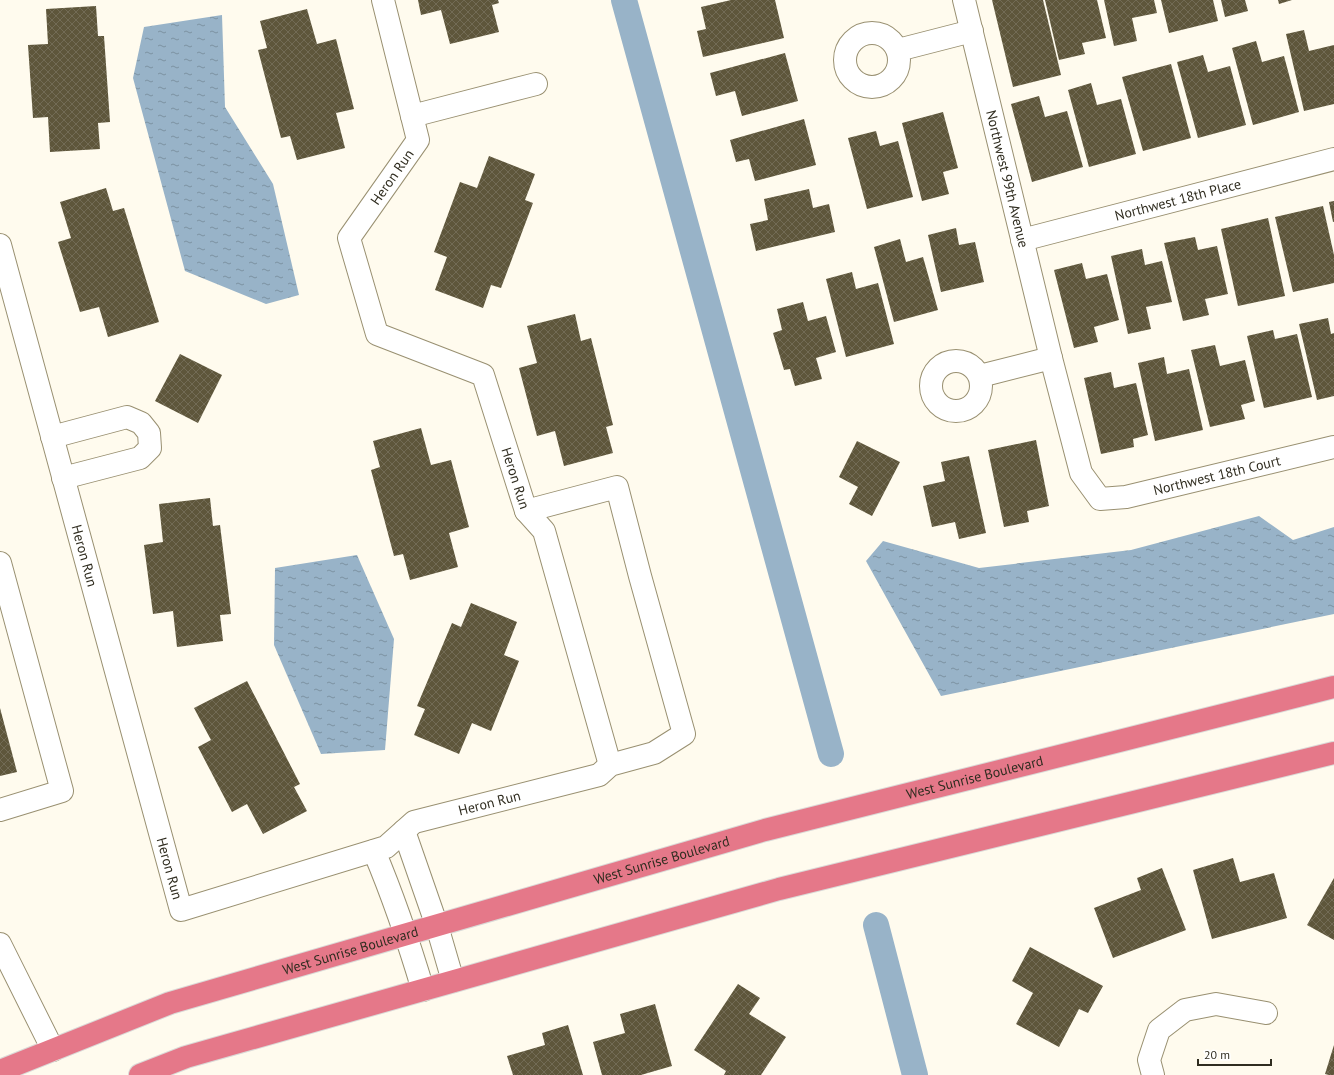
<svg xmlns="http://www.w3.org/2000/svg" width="1334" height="1075" viewBox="0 0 1334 1075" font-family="'PT Sans',sans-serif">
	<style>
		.water { fill: url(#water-ripples) }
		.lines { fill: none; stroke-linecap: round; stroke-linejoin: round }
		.canal { stroke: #98b3c8; stroke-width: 26 }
		.building { fill: url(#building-cross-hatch) }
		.minor-casing { stroke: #999071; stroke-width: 24 }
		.highway-casing { stroke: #dad9d7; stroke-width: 24 }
		.minor { stroke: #fff; stroke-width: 22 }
		.highway { stroke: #e57889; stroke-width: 22 }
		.labels { text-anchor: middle; stroke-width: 4; stroke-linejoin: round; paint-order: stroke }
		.street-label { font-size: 14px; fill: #302d20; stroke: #fff }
	</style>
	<defs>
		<pattern id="water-ripples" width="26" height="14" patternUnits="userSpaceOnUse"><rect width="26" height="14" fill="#98b3c8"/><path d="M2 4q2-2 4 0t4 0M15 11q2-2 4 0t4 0" fill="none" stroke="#7c92a2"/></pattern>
		<pattern id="building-cross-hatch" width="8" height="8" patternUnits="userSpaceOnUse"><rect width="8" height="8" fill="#5e563b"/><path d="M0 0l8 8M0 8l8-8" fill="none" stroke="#726b55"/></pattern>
	</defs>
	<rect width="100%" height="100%" fill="#fffbee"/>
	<!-- water -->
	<g class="water">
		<polygon points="222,15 225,107 273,184 299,295 266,304 185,271 133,78 144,27"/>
		<polygon points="1259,516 1293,540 1334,527 1334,614 941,696 866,561 883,541 979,568 1131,550"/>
		<polygon points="357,555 394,639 385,750 321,754 274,645 275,568"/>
	</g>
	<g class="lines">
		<!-- canal -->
		<g class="canal">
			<polyline points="624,0 831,754"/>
			<polyline points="876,925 915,1075"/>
		</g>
	</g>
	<!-- building -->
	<g class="building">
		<polygon points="418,0 498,0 499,3 492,5 499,32 450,44 441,10 421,15"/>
		<polygon points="731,0 775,0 784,38 703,57 697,31 706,29 701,7"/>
		<polygon points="992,0 1043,0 1061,75 1013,87"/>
		<polygon points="1045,0 1097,0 1106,38 1082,43 1085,54 1059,60"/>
		<polygon points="1104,0 1154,0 1157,13 1132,18 1137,41 1114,46"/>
		<polygon points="1161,0 1213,0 1218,21 1169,33"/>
		<polygon points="1221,0 1245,0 1248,11 1225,17"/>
		<polygon points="1278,0 1292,0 1279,4"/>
		<polygon points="96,6 98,36 104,36 110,122 98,123 100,149 50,152 48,117 33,118 28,45 48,44 46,9"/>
		<polygon points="307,9 317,44 336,39 354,109 336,113 345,148 297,160 290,136 281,138 258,50 267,48 260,21"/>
		<polygon points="1304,30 1309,51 1334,45 1334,104 1304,111 1286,34"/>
		<polygon points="1256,41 1262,62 1284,56 1299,112 1253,125 1232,48"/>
		<polygon points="785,53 798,101 742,116 735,91 716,96 710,73"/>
		<polygon points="1203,55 1208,72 1230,66 1246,125 1198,138 1177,62"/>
		<polygon points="1171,64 1191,138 1143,151 1122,77"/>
		<polygon points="1091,83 1097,105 1121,99 1136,154 1089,167 1068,90"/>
		<polygon points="1039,96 1045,117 1067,111 1083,167 1032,182 1011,104"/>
		<polygon points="943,112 958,168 943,172 949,194 922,201 902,123"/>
		<polygon points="804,119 816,165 755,181 749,159 736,162 730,140"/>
		<polygon points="876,131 880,146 898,141 913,197 867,209 848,138"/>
		<polygon points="489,156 535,174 525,200 533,203 501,288 491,285 483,308 435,290 447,257 434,252 460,182 477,188"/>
		<polygon points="106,188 113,211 124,208 159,322 108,337 99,307 80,312 58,242 71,238 60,202"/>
		<polygon points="809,189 813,208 829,204 835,232 756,251 750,224 768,220 764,199"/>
		<polygon points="1334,201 1334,222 1333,222 1329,202"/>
		<polygon points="1323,206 1334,255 1334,283 1293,292 1275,217"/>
		<polygon points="1268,218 1285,296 1238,306 1221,229"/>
		<polygon points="956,228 959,245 975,242 984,282 941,292 928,235"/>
		<polygon points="1195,237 1198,250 1217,246 1228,294 1205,299 1209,315 1183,321 1164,243"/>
		<polygon points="900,239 906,262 923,257 938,310 894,322 874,247"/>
		<polygon points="1142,249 1145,265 1162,261 1172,302 1146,307 1151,329 1128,334 1111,256"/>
		<polygon points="1082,263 1086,279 1107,274 1119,320 1094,327 1098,342 1074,348 1054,270"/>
		<polygon points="852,272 856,289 878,283 894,344 846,357 826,279"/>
		<polygon points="803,302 808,321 826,316 836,352 816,358 822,379 795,386 790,369 784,370 773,333 782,330 777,309"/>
		<polygon points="575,314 581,341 591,338 613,425 606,427 613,453 564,466 555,431 537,436 519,368 537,363 527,326"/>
		<polygon points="1328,318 1331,334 1334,333 1334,396 1317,400 1299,324"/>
		<polygon points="1273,330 1275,339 1297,334 1312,397 1264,408 1247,336"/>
		<polygon points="1215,345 1220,366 1245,360 1255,401 1241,405 1245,419 1210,427 1191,350"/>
		<polygon points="180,354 222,375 198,423 155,401"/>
		<polygon points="1164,357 1167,374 1189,369 1203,430 1155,441 1138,363"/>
		<polygon points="1111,372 1114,388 1136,383 1148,435 1133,439 1134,447 1101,454 1084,378"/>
		<polygon points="421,428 431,465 451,460 469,527 449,533 458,567 410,580 403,554 394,556 371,470 380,467 373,441"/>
		<polygon points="1036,440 1049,506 1027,511 1029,522 1004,527 988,450"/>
		<polygon points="857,441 900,462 872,516 849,504 858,487 839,477"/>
		<polygon points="969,456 986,533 959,539 955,522 932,527 923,486 945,481 941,462"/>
		<polygon points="210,498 213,526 220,525 231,614 220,615 223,641 177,647 173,611 153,614 144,545 163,542 159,504"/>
		<polygon points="471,603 517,622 504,655 519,661 491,731 472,723 459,754 414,735 425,709 417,706 452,623 461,627"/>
		<polygon points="247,681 300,784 294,787 307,811 263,834 247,804 232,812 198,747 211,740 194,708"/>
		<polygon points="0,708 17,772 0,776"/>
		<polygon points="1233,858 1240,882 1274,873 1287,918 1212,939 1193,870"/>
		<polygon points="1162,868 1186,930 1113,958 1094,908 1141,890 1137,878"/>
		<polygon points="1334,878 1334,940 1307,925"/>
		<polygon points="1030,947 1103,986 1088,1013 1079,1009 1059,1047 1016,1024 1033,993 1012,981"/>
		<polygon points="738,984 760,998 749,1014 786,1037 761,1075 724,1075 726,1071 694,1050"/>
		<polygon points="655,1004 672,1066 641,1075 602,1075 593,1042 625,1033 620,1014"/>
		<polygon points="568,1025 583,1075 513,1075 507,1056 545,1045 542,1033"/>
		<polygon points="1334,1045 1334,1075 1329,1075 1325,1074"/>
	</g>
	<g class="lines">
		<!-- minor casing -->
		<g class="minor-casing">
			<g id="minor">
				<path id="s1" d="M383 0 418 140 349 238 377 334 483 375 526 511 544 531 610 765"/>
				<path id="s2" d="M964 0 1051 358 1081 473 1100 499 1126 497 1334 447"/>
				<circle cx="872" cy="60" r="27"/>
				<polyline points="898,50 972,31"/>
				<polyline points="412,116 536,84"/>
				<path id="s3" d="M1022 240 1334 159"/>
				<path id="s4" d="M0 245 181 910 386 847 414 822 599 775 610 765 654 753 684 734 640 576 617 487 526 511"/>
				<circle cx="956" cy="386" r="25"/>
				<polyline points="980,376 1051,358"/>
				<polyline points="52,437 127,417 141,423 149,433 150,448 140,458 63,478"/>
				<polyline points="0,563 62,791 0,810"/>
				<polyline points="404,831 437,926 453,981"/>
				<path d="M374 851C393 896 409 943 423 990"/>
				<polyline points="0,944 53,1050"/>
				<polyline points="1153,1075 1149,1060 1159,1030 1185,1010 1216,1004 1266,1013"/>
			</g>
		</g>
		<!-- highway casing -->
		<g class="highway-casing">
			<g id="highway">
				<path id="s5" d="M0 1071 170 1003 765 830 1334 687"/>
				<polyline points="140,1075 186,1057 779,889 1334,753"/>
			</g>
		</g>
		<!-- minor -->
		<use href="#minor" class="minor"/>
		<!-- highway -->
		<use href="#highway" class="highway"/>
	</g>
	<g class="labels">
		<!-- street labels -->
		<g class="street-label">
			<text transform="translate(392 177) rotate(-55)" y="5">Heron Run</text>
			<text dy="5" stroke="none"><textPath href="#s2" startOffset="184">Northwest 99th Avenue</textPath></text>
			<text dy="5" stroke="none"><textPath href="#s3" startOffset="161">Northwest 18th Place</textPath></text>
			<text dy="5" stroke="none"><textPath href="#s2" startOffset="639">Northwest 18th Court</textPath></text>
			<text dy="5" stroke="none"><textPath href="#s1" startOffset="586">Heron Run</textPath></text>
			<text dy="5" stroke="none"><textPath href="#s4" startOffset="322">Heron Run</textPath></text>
			<text dy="5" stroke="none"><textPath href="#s5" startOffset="1019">West Sunrise Boulevard</textPath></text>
			<text dy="5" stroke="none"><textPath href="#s4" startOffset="1019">Heron Run</textPath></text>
			<text dy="5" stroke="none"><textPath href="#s5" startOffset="695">West Sunrise Boulevard</textPath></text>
			<text dy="5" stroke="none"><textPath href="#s4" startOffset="646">Heron Run</textPath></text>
			<text dy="5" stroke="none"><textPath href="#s5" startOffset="371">West Sunrise Boulevard</textPath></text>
		</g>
	</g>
	<!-- scale -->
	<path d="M1198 1059v6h73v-6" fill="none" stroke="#302d20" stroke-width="2"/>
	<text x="1204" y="1059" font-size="12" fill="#302d20" stroke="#ffffff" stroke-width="3" paint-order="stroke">20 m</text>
</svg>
